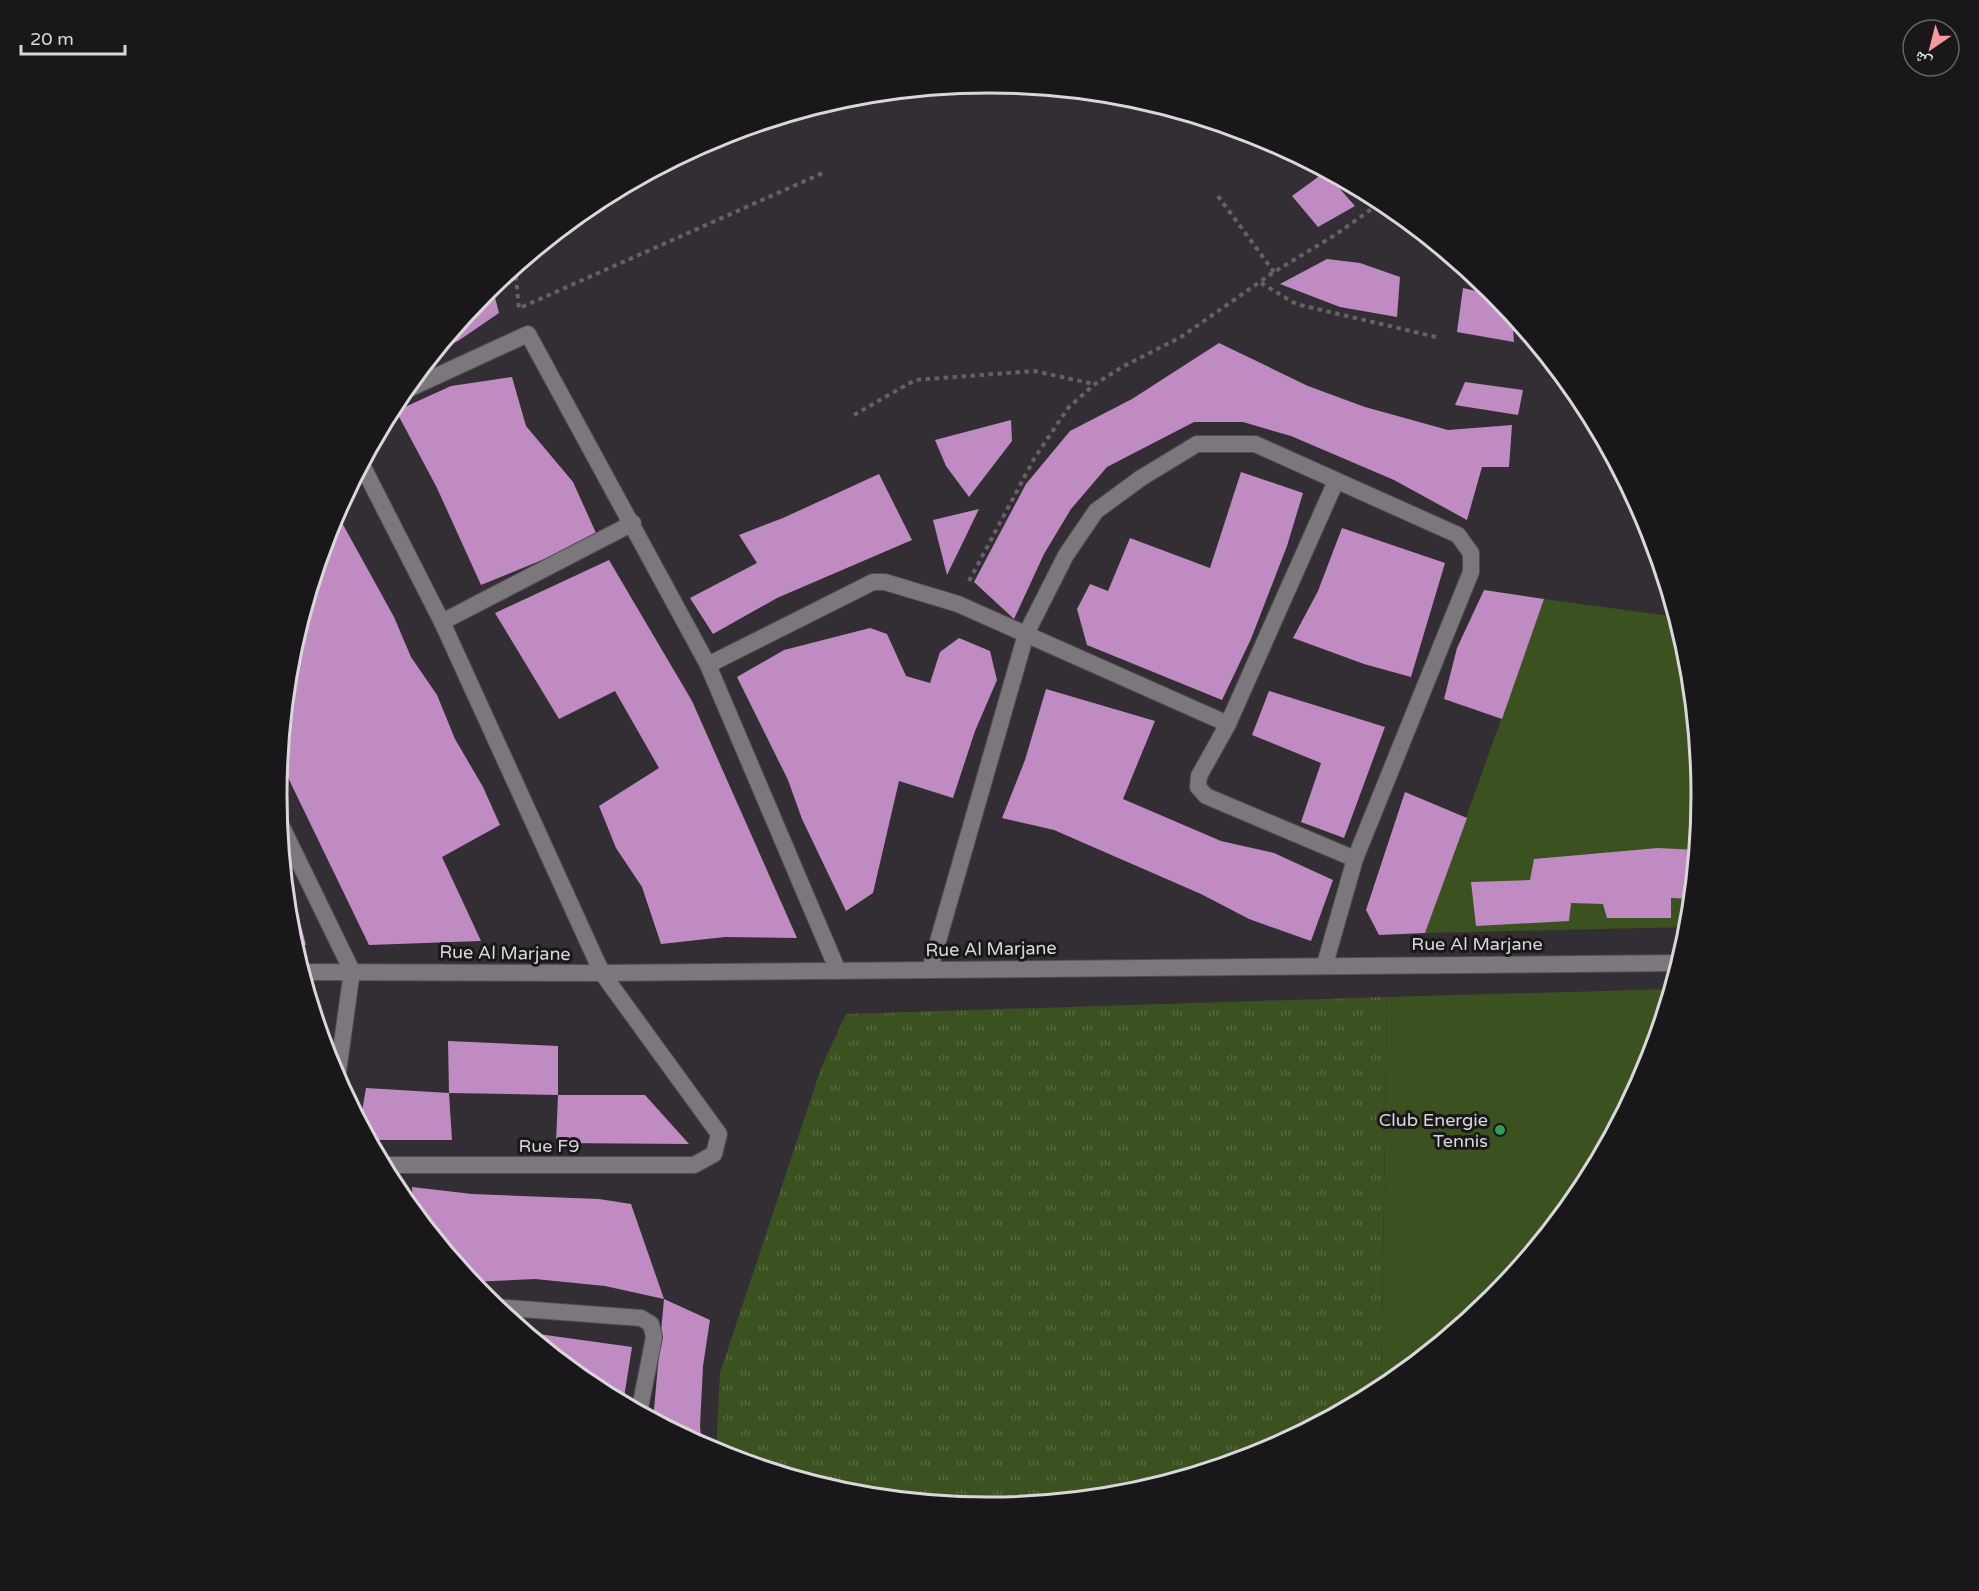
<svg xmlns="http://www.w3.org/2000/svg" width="1979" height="1591" viewBox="0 0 1979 1591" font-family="'Varela Round','Noto Naskh Arabic',sans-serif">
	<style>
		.grass { fill: url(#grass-tufts) }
		.pitch { fill: #3b511f }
		.building { fill: #bf8bc2 }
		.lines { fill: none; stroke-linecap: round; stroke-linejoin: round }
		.minor-casing { stroke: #504c50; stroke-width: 18 }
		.tertiary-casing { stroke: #504c50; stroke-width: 18 }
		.path { stroke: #656165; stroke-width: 4; stroke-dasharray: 4.5 4.5; stroke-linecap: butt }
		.minor { stroke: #7c767d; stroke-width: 16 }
		.tertiary { stroke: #7c767d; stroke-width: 16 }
		.leisure-dot { fill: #2e9e5b; stroke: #191719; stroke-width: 2 }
		.labels { text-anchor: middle; stroke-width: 6; stroke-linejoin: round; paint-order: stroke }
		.street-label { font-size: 18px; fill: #dad7da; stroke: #191719 }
		.poi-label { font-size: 18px; fill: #dad7da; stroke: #191719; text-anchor: end }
		.rim { fill: none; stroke: #dad7da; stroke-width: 3 }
	</style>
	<defs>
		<pattern id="grass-tufts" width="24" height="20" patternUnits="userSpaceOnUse" patternTransform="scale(1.5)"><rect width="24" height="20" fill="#3b511f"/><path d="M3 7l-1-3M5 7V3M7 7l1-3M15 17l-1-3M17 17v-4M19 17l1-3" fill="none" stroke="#57693f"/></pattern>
	</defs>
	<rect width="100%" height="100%" fill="#332e33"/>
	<!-- grass -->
	<polygon class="grass" points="1387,997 1381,1391 1262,1454 1128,1495 989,1508 850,1495 716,1454 720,1373 821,1068 846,1014"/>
	<!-- pitch -->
	<g class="pitch">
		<polygon points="1544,599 1677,617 1689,657 1702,796 1690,927 1425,933"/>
		<polygon points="1672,989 1648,1069 1582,1192 1493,1300 1381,1391 1387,997"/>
	</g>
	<!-- building -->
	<g class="building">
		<polygon points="1325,172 1355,206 1318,227 1292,196"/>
		<polygon points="1327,259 1360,263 1400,277 1397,317 1340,307 1280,284"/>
		<polygon points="1470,272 1475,276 1485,285 1469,281"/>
		<polygon points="492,286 499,313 458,341 436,351"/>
		<polygon points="1463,288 1497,296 1512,314 1514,342 1457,332"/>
		<polygon points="1219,343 1308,386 1365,407 1448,430 1512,425 1509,467 1482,467 1467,520 1394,480 1291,436 1243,422 1194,422 1107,467 1071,509 1044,554 1014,619 974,582 1026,484 1070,431 1132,399"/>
		<polygon points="512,377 526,426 573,482 596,533 547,558 481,585 437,488 396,411 451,386"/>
		<polygon points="1465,382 1523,390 1518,415 1455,405"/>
		<polygon points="1011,420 1012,441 969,497 946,466 935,440"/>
		<polygon points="1241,472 1303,493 1287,546 1251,639 1222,700 1087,645 1077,609 1090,584 1108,591 1130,538 1210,568"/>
		<polygon points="879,474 912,540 777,598 713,634 690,598 757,563 739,535 783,518"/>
		<polygon points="979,509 947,575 933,520"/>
		<polygon points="336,512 394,617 411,657 437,695 455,739 483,787 500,825 442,857 481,941 369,945 280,761 290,656 331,522"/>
		<polygon points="1342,528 1445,563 1411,677 1364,664 1293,638 1318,591"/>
		<polygon points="609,560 692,701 797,938 725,937 661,944 642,887 616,848 599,806 659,768 615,691 559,719 495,613"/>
		<polygon points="1484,590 1544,599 1502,719 1444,699 1457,648"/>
		<polygon points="870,628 887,634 906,676 930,683 940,652 959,638 990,651 997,680 975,731 953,798 899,781 873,893 846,911 802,819 788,780 737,677 784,650"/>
		<polygon points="1046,689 1155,721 1123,799 1221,841 1274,853 1333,880 1311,941 1249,919 1201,894 1054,830 1002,818 1025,760"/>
		<polygon points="1269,691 1385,727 1344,838 1301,822 1321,763 1252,735"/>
		<polygon points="1405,792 1467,818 1425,933 1379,935 1366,910"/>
		<polygon points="1658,848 1697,850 1692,899 1671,898 1671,918 1607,918 1603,904 1571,903 1569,921 1476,926 1471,882 1530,880 1534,859"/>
		<polygon points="285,878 294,899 306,945 293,944"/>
		<polygon points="448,1041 558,1046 558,1095 449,1093"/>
		<polygon points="366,1088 449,1093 452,1140 369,1140 360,1123"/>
		<polygon points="558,1095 645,1095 689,1144 556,1143"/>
		<polygon points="412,1187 472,1194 599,1199 631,1204 664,1299 605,1286 535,1279 471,1282 405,1202 413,1202"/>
		<polygon points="664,1299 710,1320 703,1366 700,1426 702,1447 653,1420"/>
		<polygon points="524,1332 632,1347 623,1404 593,1388"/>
	</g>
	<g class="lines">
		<!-- minor casing -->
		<g class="minor-casing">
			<g id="minor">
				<polyline points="404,391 528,334 708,665 838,971"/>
				<polyline points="362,465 442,622 602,973 719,1134 714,1154 694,1165 383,1165"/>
				<polyline points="1336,481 1228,724 1199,776 1198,787 1206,796 1355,859"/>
				<polyline points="442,622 633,523"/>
				<polyline points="708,665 873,582 885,582 958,604 1228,724"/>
				<polyline points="279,821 352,971 337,1079"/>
				<polyline points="930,969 1026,634 1066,555 1096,511 1141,478 1197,444 1255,444 1458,535 1471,553 1471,572 1355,859 1325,964"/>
				<polyline points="495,1307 641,1318 651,1324 654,1337 639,1413"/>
			</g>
		</g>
		<!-- tertiary casing -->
		<g class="tertiary-casing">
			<polyline id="tertiary" points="301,972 602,973 1680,963"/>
		</g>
		<!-- path -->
		<g class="path">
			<polyline points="1218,196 1274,272"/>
			<polyline points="515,267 519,309"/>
			<polyline points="1261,283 1296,304 1436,337"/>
			<polyline points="522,307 825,172"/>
			<polyline points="854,415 915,380 1034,371 1094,384"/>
			<polyline points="969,581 1034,459 1068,408 1095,384 1124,366 1181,337 1274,272 1335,235 1383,201"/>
		</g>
		<!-- minor -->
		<use href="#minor" class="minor"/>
		<!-- tertiary -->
		<use href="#tertiary" class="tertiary"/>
	</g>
	<!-- markers -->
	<circle class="leisure-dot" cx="1500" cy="1130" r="6"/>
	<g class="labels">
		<!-- street labels -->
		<g class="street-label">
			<text x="1477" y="950">Rue Al Marjane</text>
			<text transform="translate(991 949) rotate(-1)" y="6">Rue Al Marjane</text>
			<text transform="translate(505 953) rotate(1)" y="6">Rue Al Marjane</text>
			<text x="549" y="1152">Rue F9</text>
		</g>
		<!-- poi labels -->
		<g class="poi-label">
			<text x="1488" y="1126">Club Energie<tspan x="1488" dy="21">Tennis</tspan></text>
		</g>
	</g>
	<!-- crop -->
	<path d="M0 0H1979V1591H0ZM287 795a702 702 0 1 1 1404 0a702 702 0 1 1-1404 0Z" fill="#191719" fill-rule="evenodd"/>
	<path class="rim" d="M287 795a702 702 0 1 1 1404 0a702 702 0 1 1-1404 0Z"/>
	<!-- north arrow -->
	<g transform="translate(1931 48) rotate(215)"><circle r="28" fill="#191719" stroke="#666466" stroke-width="1.5"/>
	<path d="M0-4.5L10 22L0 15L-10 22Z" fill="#f49aa0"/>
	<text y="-9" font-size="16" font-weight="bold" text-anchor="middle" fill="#dad7da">ش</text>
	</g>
	<!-- scale -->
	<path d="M21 45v9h104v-9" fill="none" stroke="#dad7da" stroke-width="3"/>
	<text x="30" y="45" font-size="18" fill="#dad7da" stroke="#191719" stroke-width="4.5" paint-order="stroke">20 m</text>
</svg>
